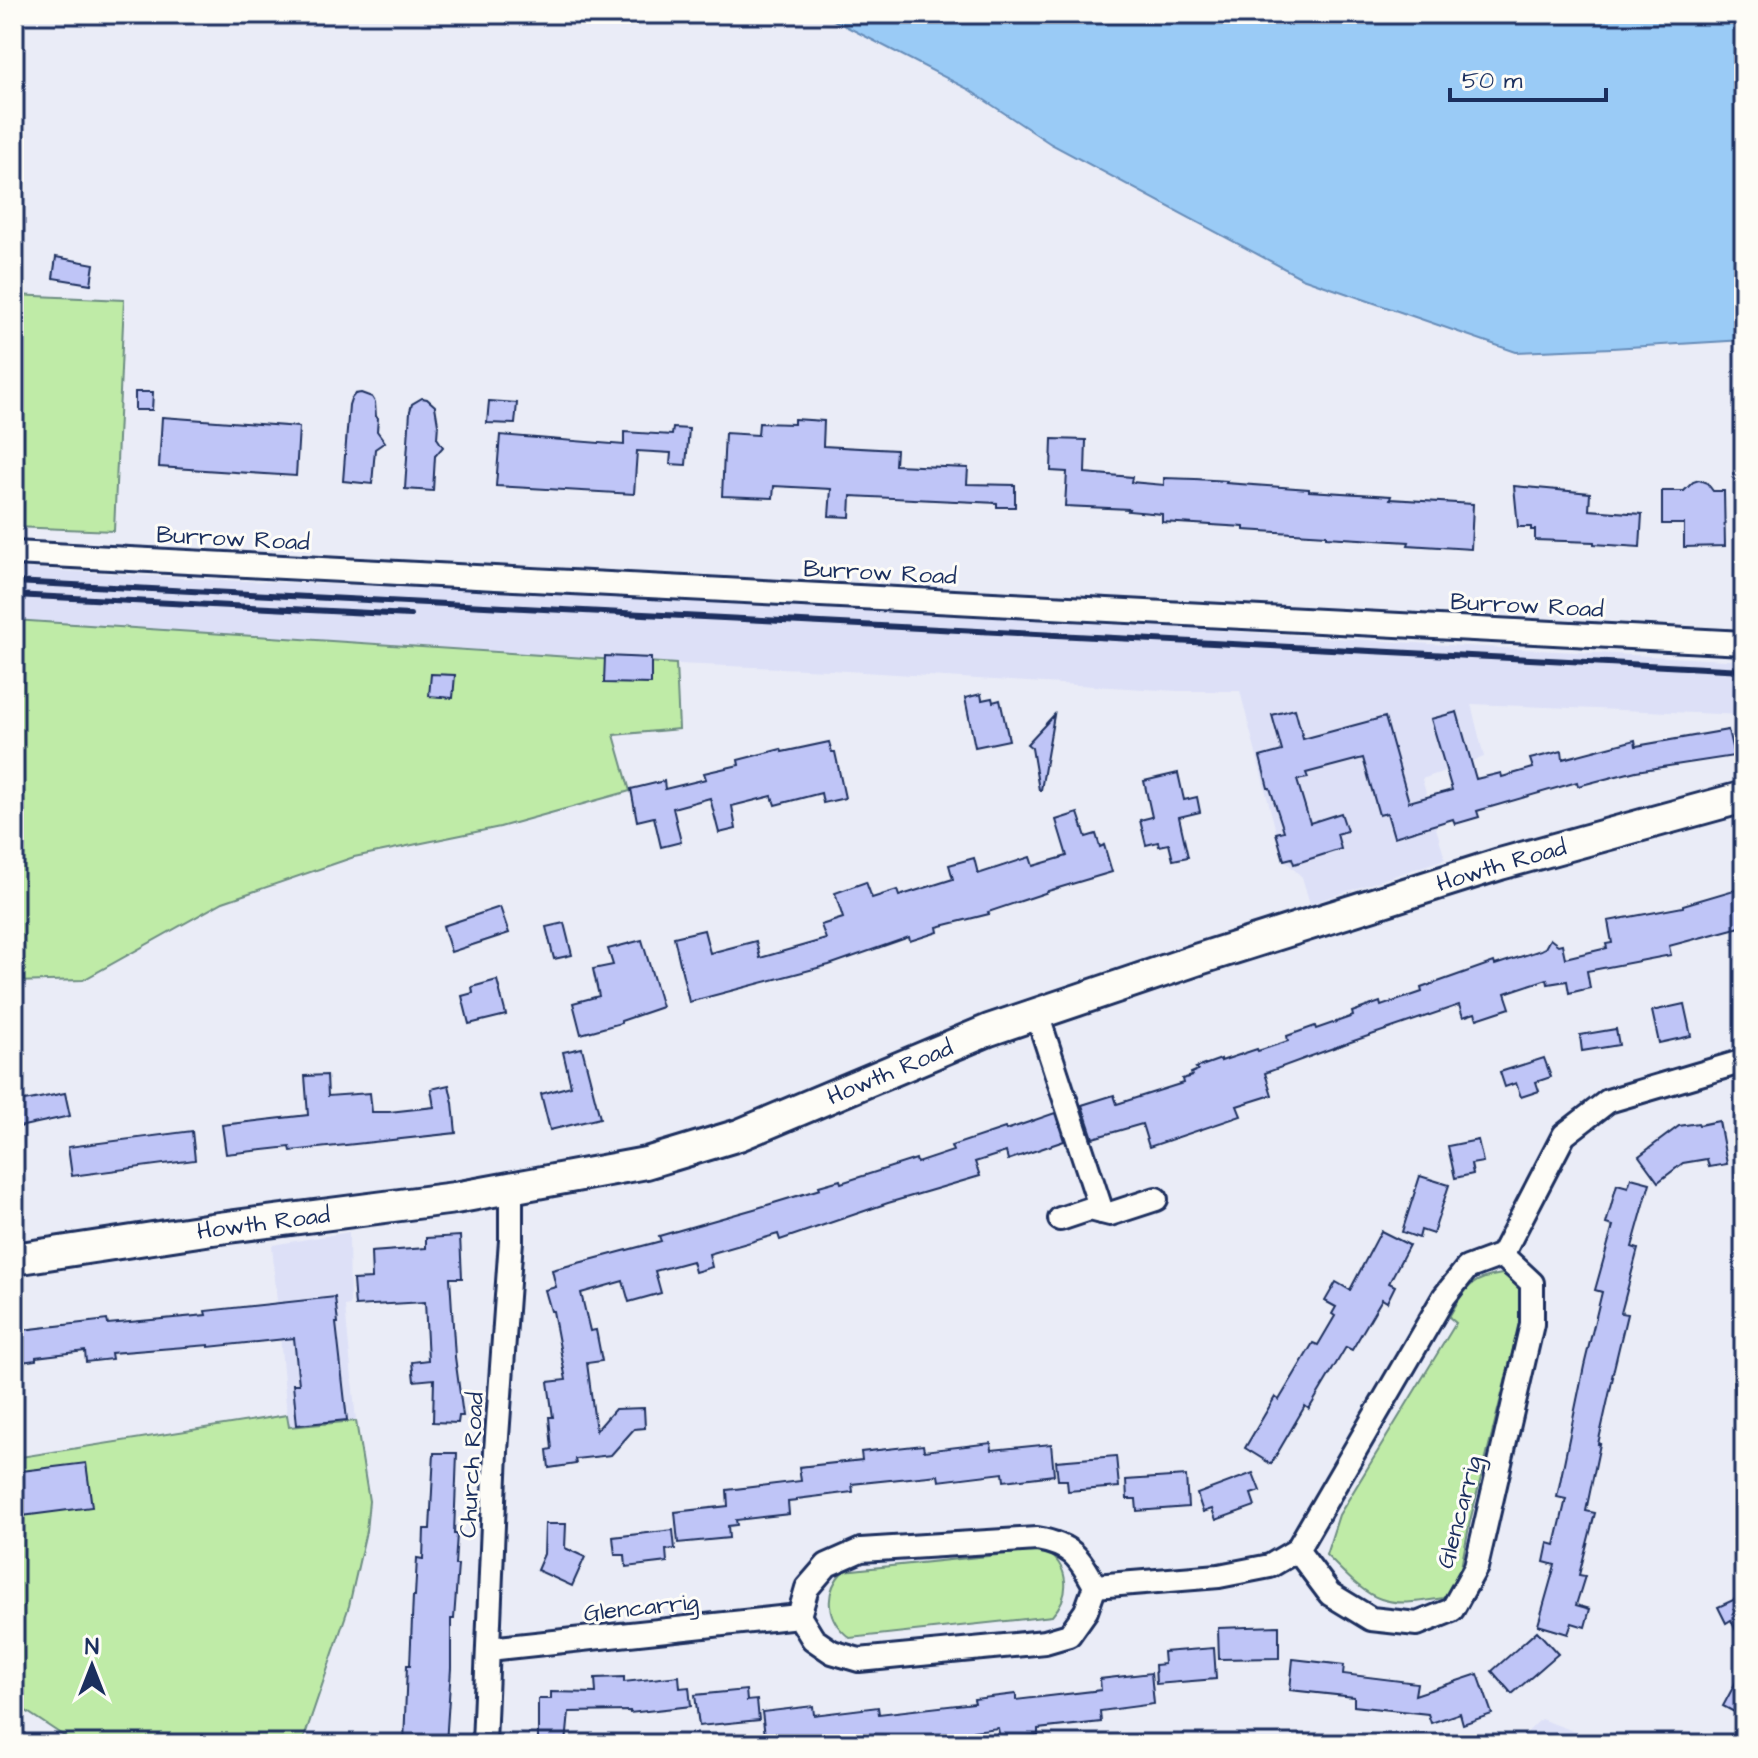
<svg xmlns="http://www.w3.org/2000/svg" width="1758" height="1758" viewBox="0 0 1758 1758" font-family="'Architects Daughter',sans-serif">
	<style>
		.built { fill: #dde0f7 }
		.green { fill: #bfeba7; stroke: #6d8d82; stroke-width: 2 }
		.water { fill: #9acbf6; stroke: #678db9; stroke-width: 2 }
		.building { fill: #bfc5f7; stroke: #1b2f5e; stroke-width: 2 }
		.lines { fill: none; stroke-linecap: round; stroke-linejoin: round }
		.minor-casing { stroke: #1b2f5e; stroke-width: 28 }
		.secondary-casing { stroke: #1b2f5e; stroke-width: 36 }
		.minor { stroke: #fdfcf7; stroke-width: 22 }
		.secondary { stroke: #fdfcf7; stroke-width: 30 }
		.rail { stroke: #1b2f5e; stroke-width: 6 }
		.labels { text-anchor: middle; stroke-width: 6; stroke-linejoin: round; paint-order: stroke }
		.street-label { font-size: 24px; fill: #1b2f5e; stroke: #fdfcf7 }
	</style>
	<rect width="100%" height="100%" fill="#eaecf7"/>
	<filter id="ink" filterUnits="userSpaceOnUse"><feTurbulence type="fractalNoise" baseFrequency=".0125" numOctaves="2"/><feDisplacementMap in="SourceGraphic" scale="16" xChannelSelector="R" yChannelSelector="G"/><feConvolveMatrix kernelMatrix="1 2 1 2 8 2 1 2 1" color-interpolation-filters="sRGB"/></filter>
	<g filter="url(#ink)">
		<!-- built -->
		<g class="built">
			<polygon points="14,568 219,580 473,590 1148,626 1447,645 1744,661 1744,715 1471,704 1484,757 1422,779 1445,859 1310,904 1302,877 1283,859 1240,691 1177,691 830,670 676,664 14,620"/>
			<polygon points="349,1232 350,1305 345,1306 356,1421 288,1427 272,1245"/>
			<polygon points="1541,1719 1608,1744 1515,1744"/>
		</g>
		<!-- green -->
		<g class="green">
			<polygon points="14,295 124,300 114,531 14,527"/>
			<polygon points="14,620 676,664 679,729 614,735 630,791 500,827 354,857 223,902 83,980 14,982"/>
			<path d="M1502 1274 1524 1288 1527 1302 1516 1338 1470 1521 1459 1578 1444 1598C1423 1601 1401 1606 1381 1599 1361 1593 1341 1569 1326 1555L1339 1515 1456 1323 1449 1317C1465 1289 1468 1279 1502 1274Z"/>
			<polygon points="287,1415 289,1427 356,1421 369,1501 366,1531 349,1606 302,1744 76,1744 14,1703 14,1458"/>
			<path d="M1045 1550C1069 1566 1072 1594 1052 1616L850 1638C826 1620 823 1593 843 1571Z"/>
		</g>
		<!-- water -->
		<polygon class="water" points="822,14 1744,14 1744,340 1612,348 1516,352 1302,278 1051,144 968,89"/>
		<!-- building -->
		<g class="building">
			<polygon points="56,257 94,264 91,284 53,278"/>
			<polygon points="135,392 153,392 152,410 135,410"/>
			<polygon points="361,393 372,397 375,402 376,417 378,418 377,431 385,442 375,449 372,484 343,481 349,405 351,399 355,394"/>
			<polygon points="422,398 427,399 435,406 438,424 437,438 443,447 435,456 433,491 405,489 410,411 412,404"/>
			<polygon points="489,401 517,403 515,424 487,423"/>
			<polygon points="162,417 299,427 296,476 159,467"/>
			<polygon points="794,419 824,421 823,446 896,450 895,465 968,468 967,484 1015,485 1015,507 997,507 997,503 851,496 850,517 829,516 831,489 774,486 773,498 722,496 725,433 758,435 759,423 794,424"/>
			<polygon points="673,428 689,429 686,465 670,464 671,453 637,451 634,494 496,486 500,435 624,445 624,432 672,435"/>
			<polygon points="1052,439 1086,440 1085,473 1132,477 1131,482 1164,485 1164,478 1195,479 1227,481 1226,483 1309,489 1309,491 1391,496 1390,499 1473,504 1471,549 1408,545 1409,542 1326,537 1326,535 1244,530 1244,527 1162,522 1162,514 1128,511 1129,509 1065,506 1067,472 1051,471"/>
			<polygon points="1699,480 1707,483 1713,491 1724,491 1725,546 1684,547 1684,524 1662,524 1662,491 1684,491 1693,482"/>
			<polygon points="1514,486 1590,493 1589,510 1642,514 1640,547 1594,544 1594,542 1535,540 1535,530 1531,530 1531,527 1518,527"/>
			<polygon points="605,656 651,658 651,684 604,683"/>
			<polygon points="431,674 455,675 453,698 429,696"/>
			<polygon points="981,694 982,700 992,698 993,702 1000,700 1009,740 975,747 965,698"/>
			<polygon points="1295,709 1303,739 1385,717 1409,802 1452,790 1431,719 1457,712 1476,779 1501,773 1502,777 1533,768 1530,759 1562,751 1563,759 1635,740 1636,746 1728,730 1734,756 1636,771 1578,786 1577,782 1477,811 1479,817 1455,824 1453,819 1394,837 1387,813 1379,815 1363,758 1306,773 1308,778 1297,780 1310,823 1341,813 1347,831 1337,834 1341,849 1294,864 1292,858 1284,860 1276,833 1284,831 1270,788 1268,788 1260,757 1282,751 1272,715"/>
			<polygon points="1054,715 1041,790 1039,790 1032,748 1027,744"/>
			<polygon points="829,742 832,752 835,752 845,798 823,803 821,793 775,805 772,796 732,806 736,829 719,833 710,798 673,808 681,842 661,847 654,817 637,821 631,789 664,781 665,789 706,779 704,773 739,765 738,760 781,749 782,752"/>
			<polygon points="1178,773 1184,800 1197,797 1200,812 1179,817 1188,857 1173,860 1169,844 1159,846 1158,842 1146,845 1140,820 1152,817 1144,781"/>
			<polygon points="1078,813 1086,837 1096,834 1100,847 1104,845 1112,872 1048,891 1048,892 988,912 989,914 937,927 938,932 910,941 909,937 829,965 689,1002 674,937 704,930 710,953 756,941 760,958 826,939 821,925 843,918 835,893 866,882 872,898 897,890 899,896 953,879 949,865 974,858 978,874 1030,857 1033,866 1067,856 1056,820"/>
			<polygon points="1744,887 1744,926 1669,946 1671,955 1587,971 1590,988 1569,993 1567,981 1548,984 1547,979 1505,993 1510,1008 1477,1019 1475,1013 1463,1017 1459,1005 1336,1047 1265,1073 1272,1095 1237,1106 1241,1116 1149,1147 1142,1124 1093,1138 1082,1105 1114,1095 1117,1104 1183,1083 1182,1079 1192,1076 1191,1073 1198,1070 1196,1068 1221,1059 1221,1061 1257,1049 1258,1051 1288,1041 1287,1036 1315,1026 1316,1029 1353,1016 1352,1012 1380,1002 1381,1006 1422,992 1421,988 1494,962 1495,965 1541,950 1545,948 1550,939 1558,945 1562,944 1565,958 1607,948 1606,944 1612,943 1608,921 1683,907 1683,905"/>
			<polygon points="500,907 509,933 451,952 443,926"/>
			<polygon points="564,923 572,955 554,959 546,927"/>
			<polygon points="642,940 662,1007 621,1021 621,1023 581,1034 573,1003 599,996 593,969 613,965 608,949"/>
			<polygon points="497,980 506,1015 469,1024 462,996 473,993 472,987"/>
			<polygon points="1684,1004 1691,1036 1659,1043 1652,1011"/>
			<polygon points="1616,1029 1619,1045 1582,1051 1580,1035"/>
			<polygon points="582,1048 600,1118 550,1130 541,1094 571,1086 563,1052"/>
			<polygon points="1544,1058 1551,1077 1536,1082 1539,1091 1521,1097 1516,1083 1505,1087 1500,1072"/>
			<polygon points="327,1075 328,1096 370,1093 372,1112 389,1112 434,1107 431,1089 449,1085 453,1103 456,1133 291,1151 290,1147 226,1154 222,1125 308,1115 305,1076"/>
			<polygon points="65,1093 70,1116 14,1128 14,1103"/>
			<polygon points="1055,1113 1064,1141 1008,1160 1006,1152 975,1162 980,1176 888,1203 780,1240 778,1234 709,1254 712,1267 695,1272 692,1261 655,1271 661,1293 629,1302 623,1281 581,1293 590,1331 596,1330 602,1361 587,1363 596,1431 615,1409 644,1408 645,1428 634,1429 611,1455 575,1459 576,1464 549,1468 547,1450 552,1449 549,1417 553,1417 548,1382 566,1380 553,1311 551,1311 545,1290 556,1287 552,1270 661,1241 659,1236 754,1209 820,1189 819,1186 840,1180 841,1183 916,1159 917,1163 953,1151 951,1146 1005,1128 1006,1130"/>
			<polygon points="1719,1121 1727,1164 1709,1167 1707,1159 1683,1163 1658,1182 1639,1156 1679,1126 1698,1123 1699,1125"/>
			<polygon points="192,1131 195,1160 72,1176 68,1147"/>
			<polygon points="1478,1140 1483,1162 1471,1164 1473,1174 1455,1178 1448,1146"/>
			<polygon points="1420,1176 1449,1185 1433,1234 1421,1230 1419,1238 1402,1232"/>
			<polygon points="1631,1178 1650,1183 1632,1247 1638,1249 1621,1313 1627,1314 1612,1377 1613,1377 1598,1444 1600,1444 1586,1511 1595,1513 1579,1575 1585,1576 1576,1605 1590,1609 1585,1627 1572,1623 1568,1634 1538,1625 1555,1565 1544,1562 1548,1543 1555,1545 1566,1499 1557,1497 1584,1366 1602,1292 1595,1290 1613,1226 1606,1224 1617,1184 1628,1187"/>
			<polygon points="1381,1231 1409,1245 1389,1283 1395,1286 1387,1302 1382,1299 1352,1350 1346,1347 1309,1409 1305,1406 1271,1464 1245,1448 1275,1397 1279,1400 1313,1343 1318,1345 1335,1316 1332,1314 1336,1307 1325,1301 1336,1282 1350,1290"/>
			<polygon points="460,1236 462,1278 450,1278 455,1357 463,1416 459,1416 458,1423 433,1422 434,1379 414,1381 412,1362 428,1360 425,1302 355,1306 353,1280 372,1279 371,1252 426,1248 426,1238"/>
			<polygon points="335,1297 338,1323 336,1323 347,1420 297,1425 293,1384 299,1384 294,1338 209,1347 209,1345 111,1353 112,1359 86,1362 85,1351 36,1357 36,1360 14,1363 14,1331 107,1320 108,1324 206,1315 205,1311"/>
			<polygon points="991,1443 992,1450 1051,1444 1054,1475 1004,1481 1003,1473 939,1481 938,1475 852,1484 853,1492 797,1499 797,1501 788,1502 789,1514 736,1520 737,1525 728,1526 729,1538 678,1543 675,1512 728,1506 727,1490 801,1481 799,1467 862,1460 861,1452 923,1445 924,1451"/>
			<polygon points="434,1453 457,1453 454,1534 457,1534 455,1565 458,1565 454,1619 451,1619 451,1668 446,1744 404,1744 407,1665 410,1665 413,1596 415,1596 417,1558 423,1559 424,1529 430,1529"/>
			<polygon points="1116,1456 1119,1487 1068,1491 1067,1480 1058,1480 1056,1461"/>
			<polygon points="86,1463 92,1507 14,1517 14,1472"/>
			<polygon points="1253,1473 1260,1491 1251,1494 1255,1506 1216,1520 1212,1509 1203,1512 1197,1494"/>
			<polygon points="1186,1476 1188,1507 1137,1511 1136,1499 1127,1499 1126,1480"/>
			<polygon points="545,1524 566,1524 565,1548 585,1557 572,1586 537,1570 544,1554"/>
			<polygon points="673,1530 675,1549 666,1550 667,1562 626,1567 625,1555 615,1555 613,1537"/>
			<polygon points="1744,1595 1744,1648 1731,1620 1726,1623 1718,1607"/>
			<polygon points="1279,1626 1279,1658 1219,1659 1218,1628"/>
			<polygon points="1537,1631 1558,1654 1512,1694 1492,1671"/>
			<polygon points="1214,1648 1216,1679 1156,1684 1155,1665 1164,1664 1163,1652"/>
			<polygon points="1293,1659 1344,1665 1343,1674 1417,1683 1415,1695 1478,1674 1492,1714 1463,1724 1460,1713 1431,1723 1428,1714 1354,1706 1354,1697 1290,1690"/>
			<polygon points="1744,1667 1744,1717 1723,1706"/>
			<polygon points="1151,1673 1154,1704 1100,1711 1101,1722 1038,1729 1038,1735 1000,1739 998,1728 964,1732 966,1743 955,1744 949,1744 948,1737 890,1744 861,1744 861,1741 831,1744 830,1736 766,1743 762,1712 813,1706 814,1715 878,1707 879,1714 975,1703 974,1699 1016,1694 1016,1700 1101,1690 1100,1679"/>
			<polygon points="679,1676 680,1688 689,1687 691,1706 630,1713 630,1711 569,1712 566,1744 538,1744 538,1699 551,1699 551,1692 596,1693 595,1678 624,1677 624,1682"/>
			<polygon points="746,1690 747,1701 757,1700 759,1720 699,1726 695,1695"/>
		</g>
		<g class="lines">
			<!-- minor casing -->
			<g class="minor-casing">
				<g id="minor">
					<polyline points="14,553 1744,643"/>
					<polyline points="1037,1014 1102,1212"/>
					<polyline points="1060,1219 1090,1209 1110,1214 1156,1199"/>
					<polyline points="1297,1550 1330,1594 1371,1619 1417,1624 1452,1610 1476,1567 1532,1324 1532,1283 1502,1255"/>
					<polyline points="1095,1586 1219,1576 1270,1566 1297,1550 1444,1297 1467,1268 1502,1255 1564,1135 1608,1101 1744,1061"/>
					<path d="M489 1649 799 1616 807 1588 827 1565 861 1550 1037 1539C1071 1545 1079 1556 1095 1586L1086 1611 1069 1635 1045 1642 859 1660 832 1652 813 1639 799 1616"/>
					<polyline points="484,1744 496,1451 511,1240 511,1189"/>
				</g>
			</g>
			<!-- secondary casing -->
			<g class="secondary-casing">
				<g id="secondary">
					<path id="s1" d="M14 1259 212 1229 455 1198 646 1163 739 1135 989 1030 1199 959 1500 864 1744 797"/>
				</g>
			</g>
			<!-- minor -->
			<use href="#minor" class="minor"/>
			<!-- secondary -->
			<use href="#secondary" class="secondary"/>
			<!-- rail -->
			<g class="rail">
				<polyline points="14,582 1744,670"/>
				<polyline points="14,595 410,615"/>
			</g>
		</g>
	</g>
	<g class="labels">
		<!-- street labels -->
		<g class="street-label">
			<text transform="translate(233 538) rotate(3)" y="8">Burrow Road</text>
			<text transform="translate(880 572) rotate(3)" y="8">Burrow Road</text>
			<text transform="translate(1527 605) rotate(3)" y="8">Burrow Road</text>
			<text dy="8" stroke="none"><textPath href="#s1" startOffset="1546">Howth Road</textPath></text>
			<text dy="8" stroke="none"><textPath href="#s1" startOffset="900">Howth Road</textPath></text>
			<text dy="8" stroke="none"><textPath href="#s1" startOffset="252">Howth Road</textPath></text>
			<text transform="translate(471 1465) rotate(-87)" y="8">Church Road</text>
			<text transform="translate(1459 1512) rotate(-75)" y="8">Glencarrig</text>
			<text transform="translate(641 1607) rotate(-6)" y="8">Glencarrig</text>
		</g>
	</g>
	<!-- margin -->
	<rect width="1758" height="1758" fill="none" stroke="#fdfcf7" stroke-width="48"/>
	<rect x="24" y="24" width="1710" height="1710" fill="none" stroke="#1b2f5e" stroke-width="3" filter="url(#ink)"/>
	<!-- north arrow -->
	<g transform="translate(92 1666)" stroke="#fdfcf7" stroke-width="6" paint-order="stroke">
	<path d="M0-6L14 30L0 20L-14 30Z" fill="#1b2f5e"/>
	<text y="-12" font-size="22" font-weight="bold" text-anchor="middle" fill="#1b2f5e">N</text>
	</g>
	<!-- scale -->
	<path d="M1450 88v12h156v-12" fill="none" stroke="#1b2f5e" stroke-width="4"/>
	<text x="1462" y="88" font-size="24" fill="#1b2f5e" stroke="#fdfcf7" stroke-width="6" paint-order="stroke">50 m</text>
</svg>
